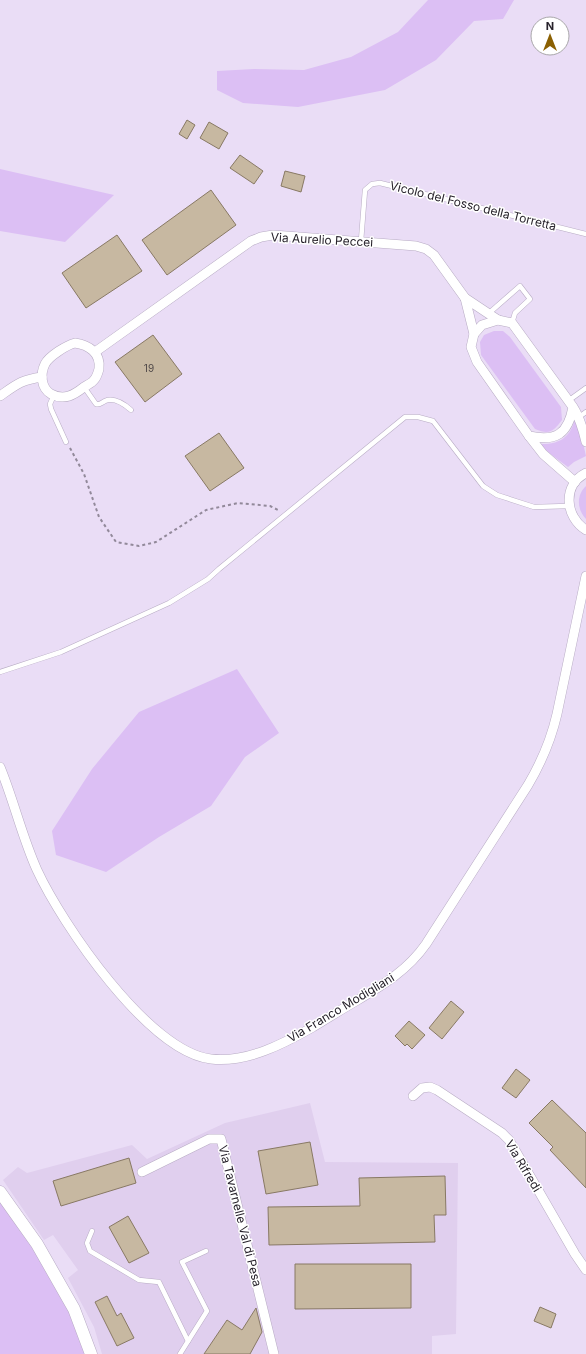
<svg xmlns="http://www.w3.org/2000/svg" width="586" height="1354" viewBox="0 0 586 1354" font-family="Inter,sans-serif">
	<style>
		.built { fill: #e0cfee }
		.green { fill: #dcbff4 }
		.building { fill: #c7b8a1; stroke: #887964 }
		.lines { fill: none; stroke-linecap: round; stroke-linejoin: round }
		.service-casing { stroke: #b8acc4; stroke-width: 5.5 }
		.minor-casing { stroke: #b8acc4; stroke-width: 10 }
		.tertiary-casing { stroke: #b8acc4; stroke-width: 13 }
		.path { stroke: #92899a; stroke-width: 2; stroke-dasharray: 3 3; stroke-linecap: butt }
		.service { stroke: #fff; stroke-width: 4.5 }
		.minor { stroke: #fff; stroke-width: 9 }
		.tertiary { stroke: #fff; stroke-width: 12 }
		.labels { text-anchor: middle; stroke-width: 3; stroke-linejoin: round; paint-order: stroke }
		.number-label { font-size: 10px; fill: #4f4848 }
		.street-label { font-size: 12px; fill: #27222b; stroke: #fff }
	</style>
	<rect width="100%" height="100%" fill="#eaddf6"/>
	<!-- built -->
	<polygon class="built" points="310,1103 325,1162 458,1163 456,1334 432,1336 432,1354 102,1354 94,1327 68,1278 78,1270 53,1235 44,1240 3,1180 18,1167 27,1173 132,1145 147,1159 225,1123"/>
	<!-- green -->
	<g class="green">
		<polygon points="428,0 514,0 503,19 474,21 436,60 385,90 298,107 243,103 217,90 217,71 254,69 304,70 351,57 398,32"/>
		<polygon points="0,169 114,195 65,242 0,231"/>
		<path d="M494 331H503L510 337 561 407 562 420C553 432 549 435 535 429L481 355 480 342 484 335Z"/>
		<path d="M575 419 580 430 586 456 574 462 568 467 549 453 539 444C559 445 570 438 575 419Z"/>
		<path d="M586 486V519C577 510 576 495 586 486Z"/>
		<polygon points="237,669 279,733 245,757 211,806 159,837 106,872 56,855 52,831 92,769 139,712"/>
		<polygon points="0,1197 64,1297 85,1354 0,1354"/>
	</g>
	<!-- building -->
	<g class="building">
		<polygon points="187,120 195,125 187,139 179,134"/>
		<polygon points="209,122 228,133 219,149 200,138"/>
		<polygon points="240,155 263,171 254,184 230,168"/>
		<polygon points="285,171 305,176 301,192 281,186"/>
		<polygon points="211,190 236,225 167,275 142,240"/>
		<polygon points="117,235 142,271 86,308 62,273"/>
		<polygon points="153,335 182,374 145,402 115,362"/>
		<polygon points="219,433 244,468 210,491 185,456"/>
		<polygon points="451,1001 464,1012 442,1039 429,1028"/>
		<polygon points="409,1021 425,1035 412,1049 407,1044 405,1046 395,1036"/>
		<polygon points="516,1069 530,1080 516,1098 502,1088"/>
		<polygon points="552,1100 586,1133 586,1188 550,1150 553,1147 529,1123"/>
		<polygon points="310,1142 318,1185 266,1194 258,1151"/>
		<polygon points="129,1158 136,1183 61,1206 53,1181"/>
		<polygon points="445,1176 446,1215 434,1215 435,1242 269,1245 268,1207 360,1206 359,1178"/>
		<polygon points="128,1216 149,1253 129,1263 109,1227"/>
		<polygon points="295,1264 411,1264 411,1308 295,1309"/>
		<polygon points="107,1296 117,1316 121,1313 134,1338 117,1346 95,1302"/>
		<polygon points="540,1307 556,1314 551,1328 534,1321"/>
		<polygon points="256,1308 262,1332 250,1354 204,1354 227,1320 242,1330"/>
	</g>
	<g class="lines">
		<!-- service casing -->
		<g class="service-casing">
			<g id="service">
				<polyline points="361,241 365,190 372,184 380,183 586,234"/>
				<polyline points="488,314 520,286 530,299 515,313 512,323"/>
				<path d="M84 387 96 404C100 405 101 403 105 401 114 397 124 404 131 410"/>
				<polyline points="54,395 50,404 51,409 66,442"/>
				<polyline points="568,401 586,388"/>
				<polyline points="579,417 586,412"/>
				<polyline points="0,672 61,652 169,603 208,579 219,569 405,417 418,417 433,421 483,486 497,495 534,507 568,506"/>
				<polyline points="92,1231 87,1243 90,1251 139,1280 159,1282 188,1341"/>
				<polyline points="180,1354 207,1311 182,1262 206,1251"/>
			</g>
		</g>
		<!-- minor casing -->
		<g class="minor-casing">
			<g id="minor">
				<polyline points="474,334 465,298 498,320"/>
				<path d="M75 343C89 345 101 353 99 369 98 372 97 377 94 380 92 383 87 385 84 387 74 395 64 401 51 394 41 388 40 374 45 364 49 356 67 345 75 343Z"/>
				<polyline points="95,352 251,241 261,237 273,235 416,246 426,249 434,255 465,298"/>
				<path d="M0 396C17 384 21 380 42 377"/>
				<path d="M573 407C568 434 556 442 529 436L477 362 471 347 474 334 482 325 498 320 512 323 573 407C580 418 583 429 586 442"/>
				<polyline points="529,436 543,454 575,482"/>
				<path d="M586 473C562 485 565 517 586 530"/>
				<path d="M0 767C14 801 22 837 37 870 62 924 149 1052 211 1059 247 1063 283 1044 313 1027 328 1018 342 1009 356 1001 383 985 408 970 426 944L528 785C541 763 551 740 557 714L586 576"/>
				<polyline points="413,1096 422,1088 430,1087 437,1090 502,1133 509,1140 515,1150 575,1254 586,1270"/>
				<polyline points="142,1172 209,1139 221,1139 274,1354"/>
			</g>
		</g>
		<!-- tertiary casing -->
		<g class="tertiary-casing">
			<polyline id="tertiary" points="0,1192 37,1244 74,1309 91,1354"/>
		</g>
		<!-- path -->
		<polyline class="path" points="70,448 84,474 99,517 116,542 139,546 156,542 206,510 238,503 270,506 280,511"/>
		<!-- service -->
		<use href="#service" class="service"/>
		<!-- minor -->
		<use href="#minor" class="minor"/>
		<!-- tertiary -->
		<use href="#tertiary" class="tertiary"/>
	</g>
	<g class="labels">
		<!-- number labels -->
		<g class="number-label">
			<text x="149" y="372">19</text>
		</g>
		<!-- street labels -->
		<g class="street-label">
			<text transform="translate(473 206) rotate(14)" y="4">Vicolo del Fosso della Torretta</text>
			<text transform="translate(322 240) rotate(3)" y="4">Via Aurelio Peccei</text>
			<text transform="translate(341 1008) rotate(-31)" y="4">Via Franco Modigliani</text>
			<text transform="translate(523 1166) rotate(59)" y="4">Via Rifredi</text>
			<text transform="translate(240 1216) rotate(76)" y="4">Via Tavarnelle Val di Pesa</text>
		</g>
	</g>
	<!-- north arrow -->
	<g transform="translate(550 36)"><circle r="19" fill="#ffffff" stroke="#a9a7aa"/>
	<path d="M0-3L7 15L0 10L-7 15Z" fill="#8b6002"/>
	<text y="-6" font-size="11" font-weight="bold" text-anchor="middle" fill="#27222b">N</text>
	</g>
</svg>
